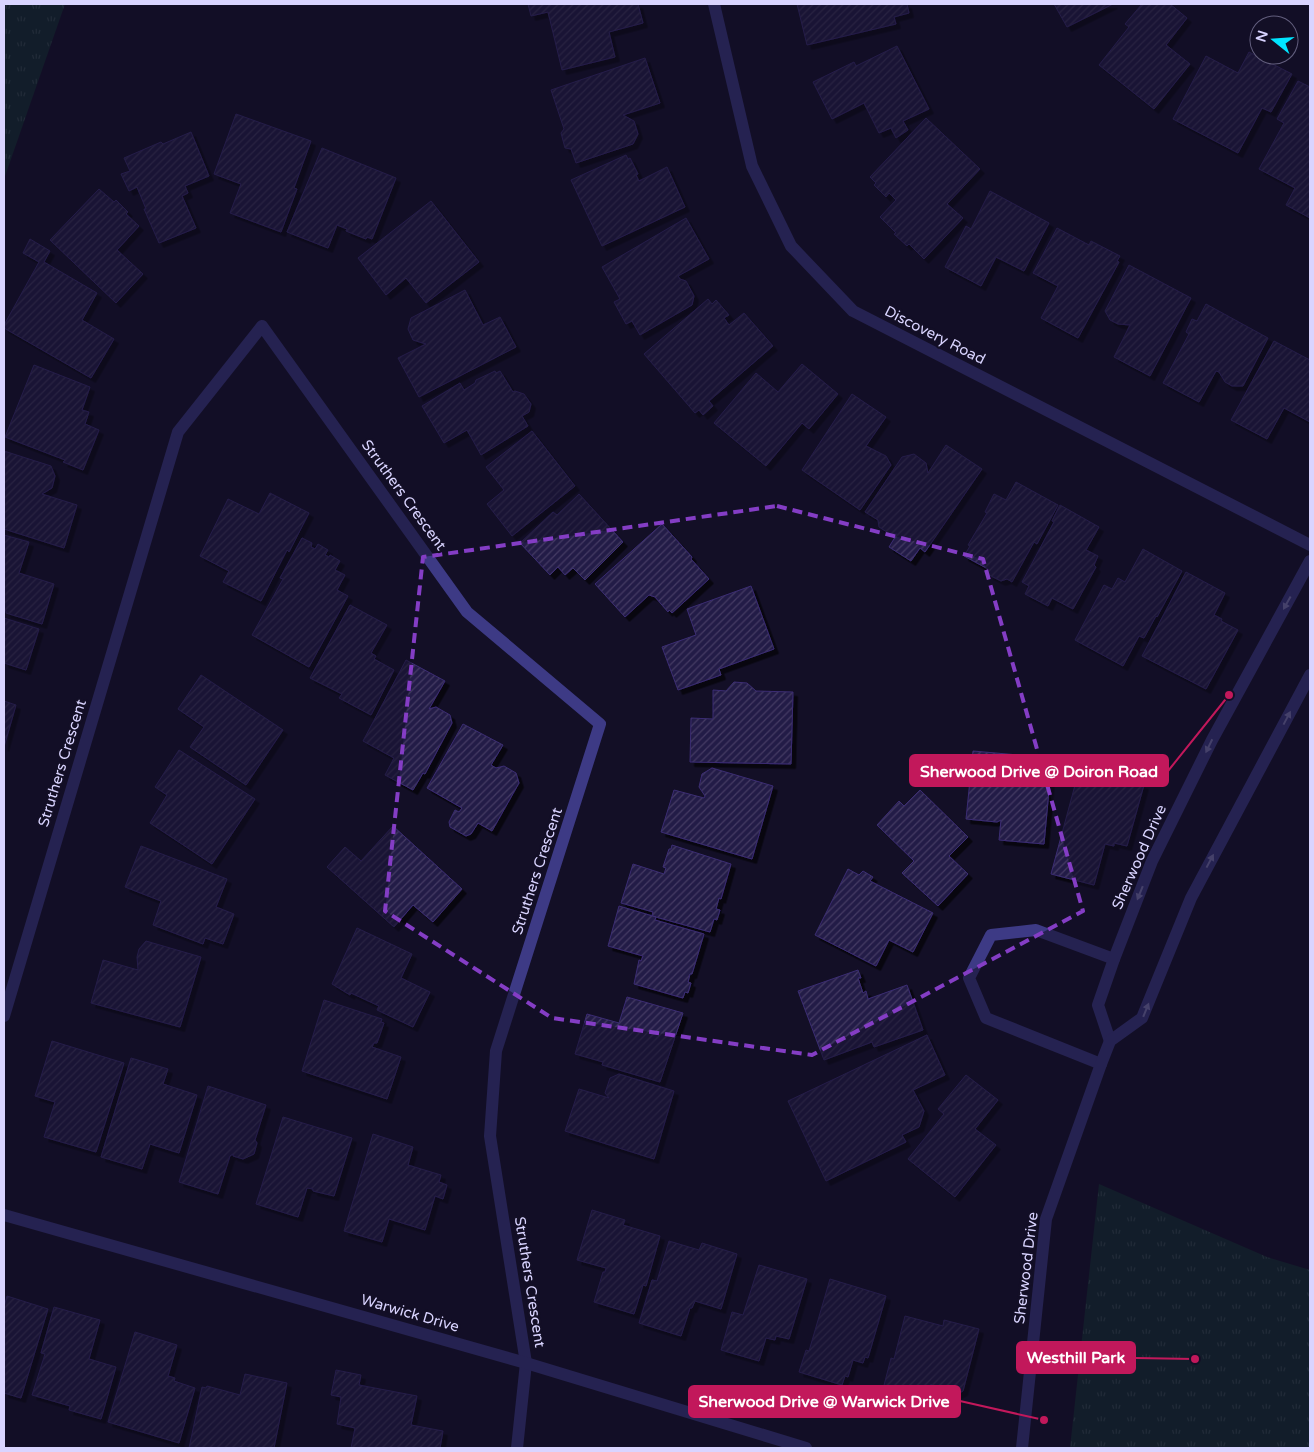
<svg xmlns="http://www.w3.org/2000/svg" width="1314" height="1452" viewBox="0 0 1314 1452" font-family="'Varela Round',sans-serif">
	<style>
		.grass { fill: url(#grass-tufts) }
		.building { fill: url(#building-hatch); stroke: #3b2d73; filter: url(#shadow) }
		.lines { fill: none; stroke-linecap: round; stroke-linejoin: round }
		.minor { stroke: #3d3a85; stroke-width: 12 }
		.tertiary { stroke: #3d3a85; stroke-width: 12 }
		.oneway { fill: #837fbc }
		.marked { fill: none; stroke: #843dc5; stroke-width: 4; stroke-dasharray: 10 6; stroke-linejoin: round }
		.labels { text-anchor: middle; stroke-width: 4.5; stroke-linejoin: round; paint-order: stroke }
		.street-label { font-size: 15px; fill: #d9d4ff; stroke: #130f26 }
		.leader { fill: none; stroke: #c2185b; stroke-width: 2 }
		.callout-dot { fill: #c2185b; stroke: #130f26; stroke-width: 2 }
		.callout { fill: #c2185b; stroke: #c2185b; stroke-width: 2 }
		.callout-label { font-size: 16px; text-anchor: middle; font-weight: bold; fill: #fff }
	</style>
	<defs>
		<pattern id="grass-tufts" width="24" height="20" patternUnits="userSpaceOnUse" patternTransform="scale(1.25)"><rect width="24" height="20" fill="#12302f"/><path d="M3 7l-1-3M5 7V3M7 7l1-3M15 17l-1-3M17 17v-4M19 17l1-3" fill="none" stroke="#344d4e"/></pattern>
		<pattern id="building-hatch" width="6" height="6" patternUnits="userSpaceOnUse" patternTransform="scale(1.25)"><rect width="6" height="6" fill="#241b47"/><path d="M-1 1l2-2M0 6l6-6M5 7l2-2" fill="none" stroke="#433b63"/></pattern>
		<filter id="shadow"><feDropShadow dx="4.5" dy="4.5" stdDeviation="0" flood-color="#0009"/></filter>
	</defs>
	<rect width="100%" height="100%" fill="#130f26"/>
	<!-- grass -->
	<g class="grass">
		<polygon points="4,4 65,4 4,179"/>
		<polygon points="1099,1184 1267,1257 1310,1270 1310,1448 1070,1448"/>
	</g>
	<!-- building -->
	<g class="building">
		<polygon points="528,4 548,4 548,5 554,4 638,4 643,23 609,32 615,57 562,70 548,12 531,16"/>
		<polygon points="797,4 907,4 909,13 894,17 896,24 807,45"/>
		<polygon points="1054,4 1113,4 1067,27"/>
		<polygon points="1142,4 1170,4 1187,18 1166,45 1190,64 1154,109 1099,65 1129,27 1125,24"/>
		<polygon points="897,46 929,109 903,121 908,130 896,138 891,128 879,133 864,103 832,119 813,82 854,62 856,66"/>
		<polygon points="1249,52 1292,74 1271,112 1262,108 1238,153 1173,119 1206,56 1238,73"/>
		<polygon points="645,58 660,103 623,115 634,121 638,134 633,144 576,163 571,149 565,148 561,133 564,129 551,90"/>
		<polygon points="1298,81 1310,87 1310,218 1286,205 1295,188 1259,169 1284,123 1277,119"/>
		<polygon points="236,114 311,141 294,188 297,189 281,232 230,213 241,184 214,174"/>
		<polygon points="926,118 980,169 947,204 963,218 924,259 909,244 907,246 894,234 896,233 880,217 896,200 889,193 886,197 874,185 876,183 870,177"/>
		<polygon points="191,132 209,176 185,186 188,193 182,196 196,228 159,243 144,209 146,209 137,187 129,191 121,174 130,171 124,158 161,142 163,144"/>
		<polygon points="322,148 396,178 372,239 367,237 366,239 346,231 347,229 337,225 328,248 287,232"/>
		<polygon points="626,155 628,159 630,158 638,174 636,175 639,181 667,167 685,207 602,246 571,180"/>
		<polygon points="99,189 114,202 116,200 128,212 126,214 139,226 117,250 143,274 116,303 50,240"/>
		<polygon points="990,191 1049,223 1024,271 996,257 981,286 945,267 966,226 971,229"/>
		<polygon points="431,201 479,262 426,303 406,278 386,295 358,258"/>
		<polygon points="686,218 709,259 678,276 680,279 686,281 694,296 692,305 640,335 632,321 626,324 614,302 620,299 602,267"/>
		<polygon points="1057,228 1089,245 1091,241 1120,256 1117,261 1119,262 1078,338 1041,318 1058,286 1033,273"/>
		<polygon points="30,239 50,251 44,262 97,293 82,320 114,339 91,378 4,328 4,325 39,262 23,253"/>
		<polygon points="1129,265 1191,298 1150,376 1114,357 1130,325 1118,324 1110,320 1105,311"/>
		<polygon points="465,290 483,325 500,317 516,347 419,397 398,358 426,344 413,340 408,329 411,318"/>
		<polygon points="708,299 712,304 716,300 729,315 724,318 729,325 744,313 773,346 709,401 713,406 703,415 699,410 695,413 644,354"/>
		<polygon points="1206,304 1268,338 1243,386 1232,386 1225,382 1219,372 1216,371 1199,402 1163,383 1189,334 1186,332 1192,319 1197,321"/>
		<polygon points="1274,341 1310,360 1310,422 1284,408 1267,439 1231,420"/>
		<polygon points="802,364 838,394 809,429 802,423 766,466 714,423 756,373 778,392"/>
		<polygon points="34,365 90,387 82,410 89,412 85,424 99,430 83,470 63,462 65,460 5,437"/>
		<polygon points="495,371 496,373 500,371 513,392 515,391 524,394 531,404 529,412 522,416 528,426 481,455 467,430 444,443 422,406 460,383 464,390 475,383 476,380"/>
		<polygon points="852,394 886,417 866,446 886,456 891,465 860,510 802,470"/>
		<polygon points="532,431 575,486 512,536 487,504 504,490 486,467"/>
		<polygon points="946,445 982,469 925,552 920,548 911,561 889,547 897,534 890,534 879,527 878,520 865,512 902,457 914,454 926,463 928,473"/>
		<polygon points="4,451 51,466 55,476 52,488 42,494 77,505 64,548 4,529"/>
		<polygon points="1016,482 1058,505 1037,544 1034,542 1012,582 1007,579 1001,581 989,575 988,569 964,556 970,546 968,545 987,513 985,512 994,494 1006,500"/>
		<polygon points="270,493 309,513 289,552 287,550 261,601 223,582 229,571 200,556 228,499 259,514"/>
		<polygon points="579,494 623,542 585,580 573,568 565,575 558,567 550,575 520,543 553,512 557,515"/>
		<polygon points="1060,505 1099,527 1086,550 1098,556 1094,565 1096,567 1073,609 1052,598 1048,606 1025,594 1029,586 1022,582 1054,522 1052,521"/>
		<polygon points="662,524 692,557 691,559 709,579 672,613 669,610 668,612 655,597 649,595 625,617 595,584"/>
		<polygon points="4,535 29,542 19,573 54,584 42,624 6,613 6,611 4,610"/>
		<polygon points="302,538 312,543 311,547 315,549 318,544 328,550 325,555 329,557 330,555 340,561 335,570 345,575 337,590 348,596 309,667 252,635 283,579 280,578"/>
		<polygon points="1143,549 1182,571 1157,617 1156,616 1144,638 1139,636 1123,666 1075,640 1104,585 1112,589 1118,578 1125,582"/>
		<polygon points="1186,572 1225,593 1214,615 1222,619 1221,621 1238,630 1206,689 1142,656"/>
		<polygon points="751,586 774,649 719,669 721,675 678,690 662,647 696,635 687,609"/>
		<polygon points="350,605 387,625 371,653 376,656 374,659 394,670 371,715 339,698 342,694 310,678"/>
		<polygon points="4,618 39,629 26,670 4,663"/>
		<polygon points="406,660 445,681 429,709 436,707 450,715 452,723 425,774 423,773 413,790 385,775 394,758 363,741"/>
		<polygon points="201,675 283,730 246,785 190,747 204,727 178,709"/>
		<polygon points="734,682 747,683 756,691 793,692 791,764 690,762 691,718 713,719 713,690 726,691"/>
		<polygon points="4,701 16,705 4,747"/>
		<polygon points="463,724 503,745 491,765 496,768 504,766 516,773 519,783 492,831 478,823 471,834 466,836 450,827 449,822 455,810 459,812 462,808 427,788"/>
		<polygon points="179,750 255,799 212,864 150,823 167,795 155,787"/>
		<polygon points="973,751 1052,758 1044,844 999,840 1001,820 997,822 966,819"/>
		<polygon points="712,768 773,786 752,859 661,832 674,790 704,798 705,796 699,787 702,774"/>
		<polygon points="1078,774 1102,781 1104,774 1106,774 1144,785 1127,846 1114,843 1114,846 1105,844 1094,885 1051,874"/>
		<polygon points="920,790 968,837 949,856 968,874 938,906 902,873 914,861 877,825 899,801 904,806"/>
		<polygon points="393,826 462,889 433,922 413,905 394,927 327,867 345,847 361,861"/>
		<polygon points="672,845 731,864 721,899 719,898 716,909 720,910 717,920 714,919 710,932 652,916 653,912 621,903 633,864 664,874 666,868 663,867 669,849 671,849"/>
		<polygon points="141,846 227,879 216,907 234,914 223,944 205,938 203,944 153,925 161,901 125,887"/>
		<polygon points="848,869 859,875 863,871 873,877 870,881 933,913 913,952 889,940 876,966 815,935"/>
		<polygon points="619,906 656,917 655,920 704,934 692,974 690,974 688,982 691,983 688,993 685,992 683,998 634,984 639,960 641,961 643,956 608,946"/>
		<polygon points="357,928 412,954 401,978 430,992 413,1027 377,1010 379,1006 351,993 350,995 332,984"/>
		<polygon points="146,941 201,957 180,1027 91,1003 103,960 138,970 137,957 139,949"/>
		<polygon points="858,970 861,978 858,978 863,993 866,991 868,999 907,985 923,1030 874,1047 872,1042 824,1060 798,991"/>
		<polygon points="627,997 683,1013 660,1082 602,1065 603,1062 575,1054 587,1014 619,1023"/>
		<polygon points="324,1000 382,1019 381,1022 384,1023 377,1043 374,1043 372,1047 401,1057 387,1099 302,1071"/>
		<polygon points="927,1035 945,1075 913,1090 924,1111 919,1127 902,1135 906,1142 826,1181 788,1101"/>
		<polygon points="52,1041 124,1063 96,1152 44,1137 55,1102 35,1096"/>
		<polygon points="131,1058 168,1069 163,1084 197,1095 179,1153 150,1144 142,1169 101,1157"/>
		<polygon points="619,1074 674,1091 654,1159 565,1131 579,1089 609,1098 605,1093 610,1078"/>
		<polygon points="966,1075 998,1100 975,1129 996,1145 955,1197 908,1159 944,1114 938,1109"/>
		<polygon points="208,1086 266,1105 255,1140 257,1143 254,1154 243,1159 233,1156 233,1154 230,1156 218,1194 179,1182"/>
		<polygon points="283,1117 352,1138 334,1196 313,1191 313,1189 307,1188 298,1217 256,1204"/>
		<polygon points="373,1134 413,1147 408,1165 441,1175 439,1182 447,1185 443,1199 435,1196 425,1230 389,1219 382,1242 344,1231"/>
		<polygon points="592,1210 625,1220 623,1225 660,1236 646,1286 643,1285 634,1314 594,1302 603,1272 605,1272 606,1268 577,1260"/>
		<polygon points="669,1241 699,1250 702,1243 737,1254 721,1309 695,1301 692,1308 690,1308 681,1336 639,1323 652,1280 657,1281"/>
		<polygon points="759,1265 807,1279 789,1339 776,1336 775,1340 766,1338 759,1361 721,1350 732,1312 743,1315"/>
		<polygon points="830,1279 886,1296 868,1358 865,1357 863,1363 853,1360 848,1377 845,1376 842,1385 799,1372 806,1350 809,1351"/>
		<polygon points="7,1296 48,1309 21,1398 4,1393 4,1307"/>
		<polygon points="54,1307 100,1320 89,1359 116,1367 101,1419 69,1410 70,1406 32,1395 45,1354 41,1353"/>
		<polygon points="905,1316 943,1326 944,1320 979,1329 963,1391 952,1397 939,1394 931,1384 925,1409 881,1397 891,1358 894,1359"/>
		<polygon points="135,1332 177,1345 168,1376 175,1378 174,1381 195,1388 179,1443 108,1422"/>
		<polygon points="336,1370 361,1375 359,1385 417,1396 411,1425 443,1431 440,1448 351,1448 355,1428 337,1424 341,1397 331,1395"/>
		<polygon points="245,1374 287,1383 274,1448 189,1448 202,1387 206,1388 207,1386 240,1395"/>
	</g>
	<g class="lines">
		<!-- minor -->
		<g class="minor">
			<polyline points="714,4 752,166 791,246 853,311 1310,545"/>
			<polyline points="4,1016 178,432 262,326 467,612 600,724 496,1051 490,1136 526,1363 517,1448"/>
			<polyline points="1101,1064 986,1018 969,978 991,935 1036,930 1114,959"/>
			<polyline points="4,1215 526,1363 806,1448"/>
		</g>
		<!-- tertiary -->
		<g class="tertiary">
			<polyline points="1110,1041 1098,1005 1114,959 1152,861 1212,740 1310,561"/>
			<polyline points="1022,1448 1046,1219 1101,1064 1110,1041 1142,1018 1191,898 1310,675"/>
		</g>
	</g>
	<!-- one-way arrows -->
	<defs><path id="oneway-solid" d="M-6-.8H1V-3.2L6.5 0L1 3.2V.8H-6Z" transform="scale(1.25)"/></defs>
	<g class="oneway">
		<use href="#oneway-solid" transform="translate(1287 603) rotate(119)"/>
		<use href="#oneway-solid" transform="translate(1287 718) rotate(-62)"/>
		<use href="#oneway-solid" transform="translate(1209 746) rotate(116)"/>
		<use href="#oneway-solid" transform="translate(1210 861) rotate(-62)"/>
		<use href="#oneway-solid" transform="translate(1140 893) rotate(112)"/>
		<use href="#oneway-solid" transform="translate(1146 1010) rotate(-68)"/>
	</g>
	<!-- marked area -->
	<path d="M0 0H1314V1452H0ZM777 506 983 559 1083 911 812 1055 552 1018 385 911 423 557Z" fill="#130f26" fill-opacity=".55" fill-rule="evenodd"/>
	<path class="marked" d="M777 506 983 559 1083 911 812 1055 552 1018 385 911 423 557Z"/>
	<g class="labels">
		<!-- street labels -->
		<g class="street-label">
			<text transform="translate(935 335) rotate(27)" y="5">Discovery Road</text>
			<text transform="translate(404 495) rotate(54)" y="5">Struthers Crescent</text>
			<text transform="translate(62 763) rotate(-73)" y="5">Struthers Crescent</text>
			<text transform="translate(1139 857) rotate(-66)" y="5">Sherwood Drive</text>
			<text transform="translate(537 871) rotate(-72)" y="5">Struthers Crescent</text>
			<text transform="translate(1026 1268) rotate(-83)" y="5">Sherwood Drive</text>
			<text transform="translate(530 1282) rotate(81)" y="5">Struthers Crescent</text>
			<text transform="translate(410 1313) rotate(16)" y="5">Warwick Drive</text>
		</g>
	</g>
	<!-- callouts -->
	<path class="leader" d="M1229 695L1168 771M1195 1359L1135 1358M1044 1420L960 1401"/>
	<g class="callout-dot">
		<circle cx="1229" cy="695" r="5"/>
		<circle cx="1195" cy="1359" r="5"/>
		<circle cx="1044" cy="1420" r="5"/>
	</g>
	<g class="callout">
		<rect x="910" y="755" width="258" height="31" rx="5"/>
		<rect x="1017" y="1342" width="118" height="31" rx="5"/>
		<rect x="689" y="1386" width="271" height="31" rx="5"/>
	</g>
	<g class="callout-label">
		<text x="1039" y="777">Sherwood Drive @ Doiron Road</text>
		<text x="1076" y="1363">Westhill Park</text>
		<text x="824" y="1407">Sherwood Drive @ Warwick Drive</text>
	</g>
	<!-- border -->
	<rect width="1314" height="1452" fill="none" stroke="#d9d4ff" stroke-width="10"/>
	<!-- north arrow -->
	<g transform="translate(1274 40) rotate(287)"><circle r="24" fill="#130f26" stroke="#625e7d"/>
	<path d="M0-4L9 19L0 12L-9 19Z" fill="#00e5ff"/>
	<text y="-8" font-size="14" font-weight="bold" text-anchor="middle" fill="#d9d4ff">N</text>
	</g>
</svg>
